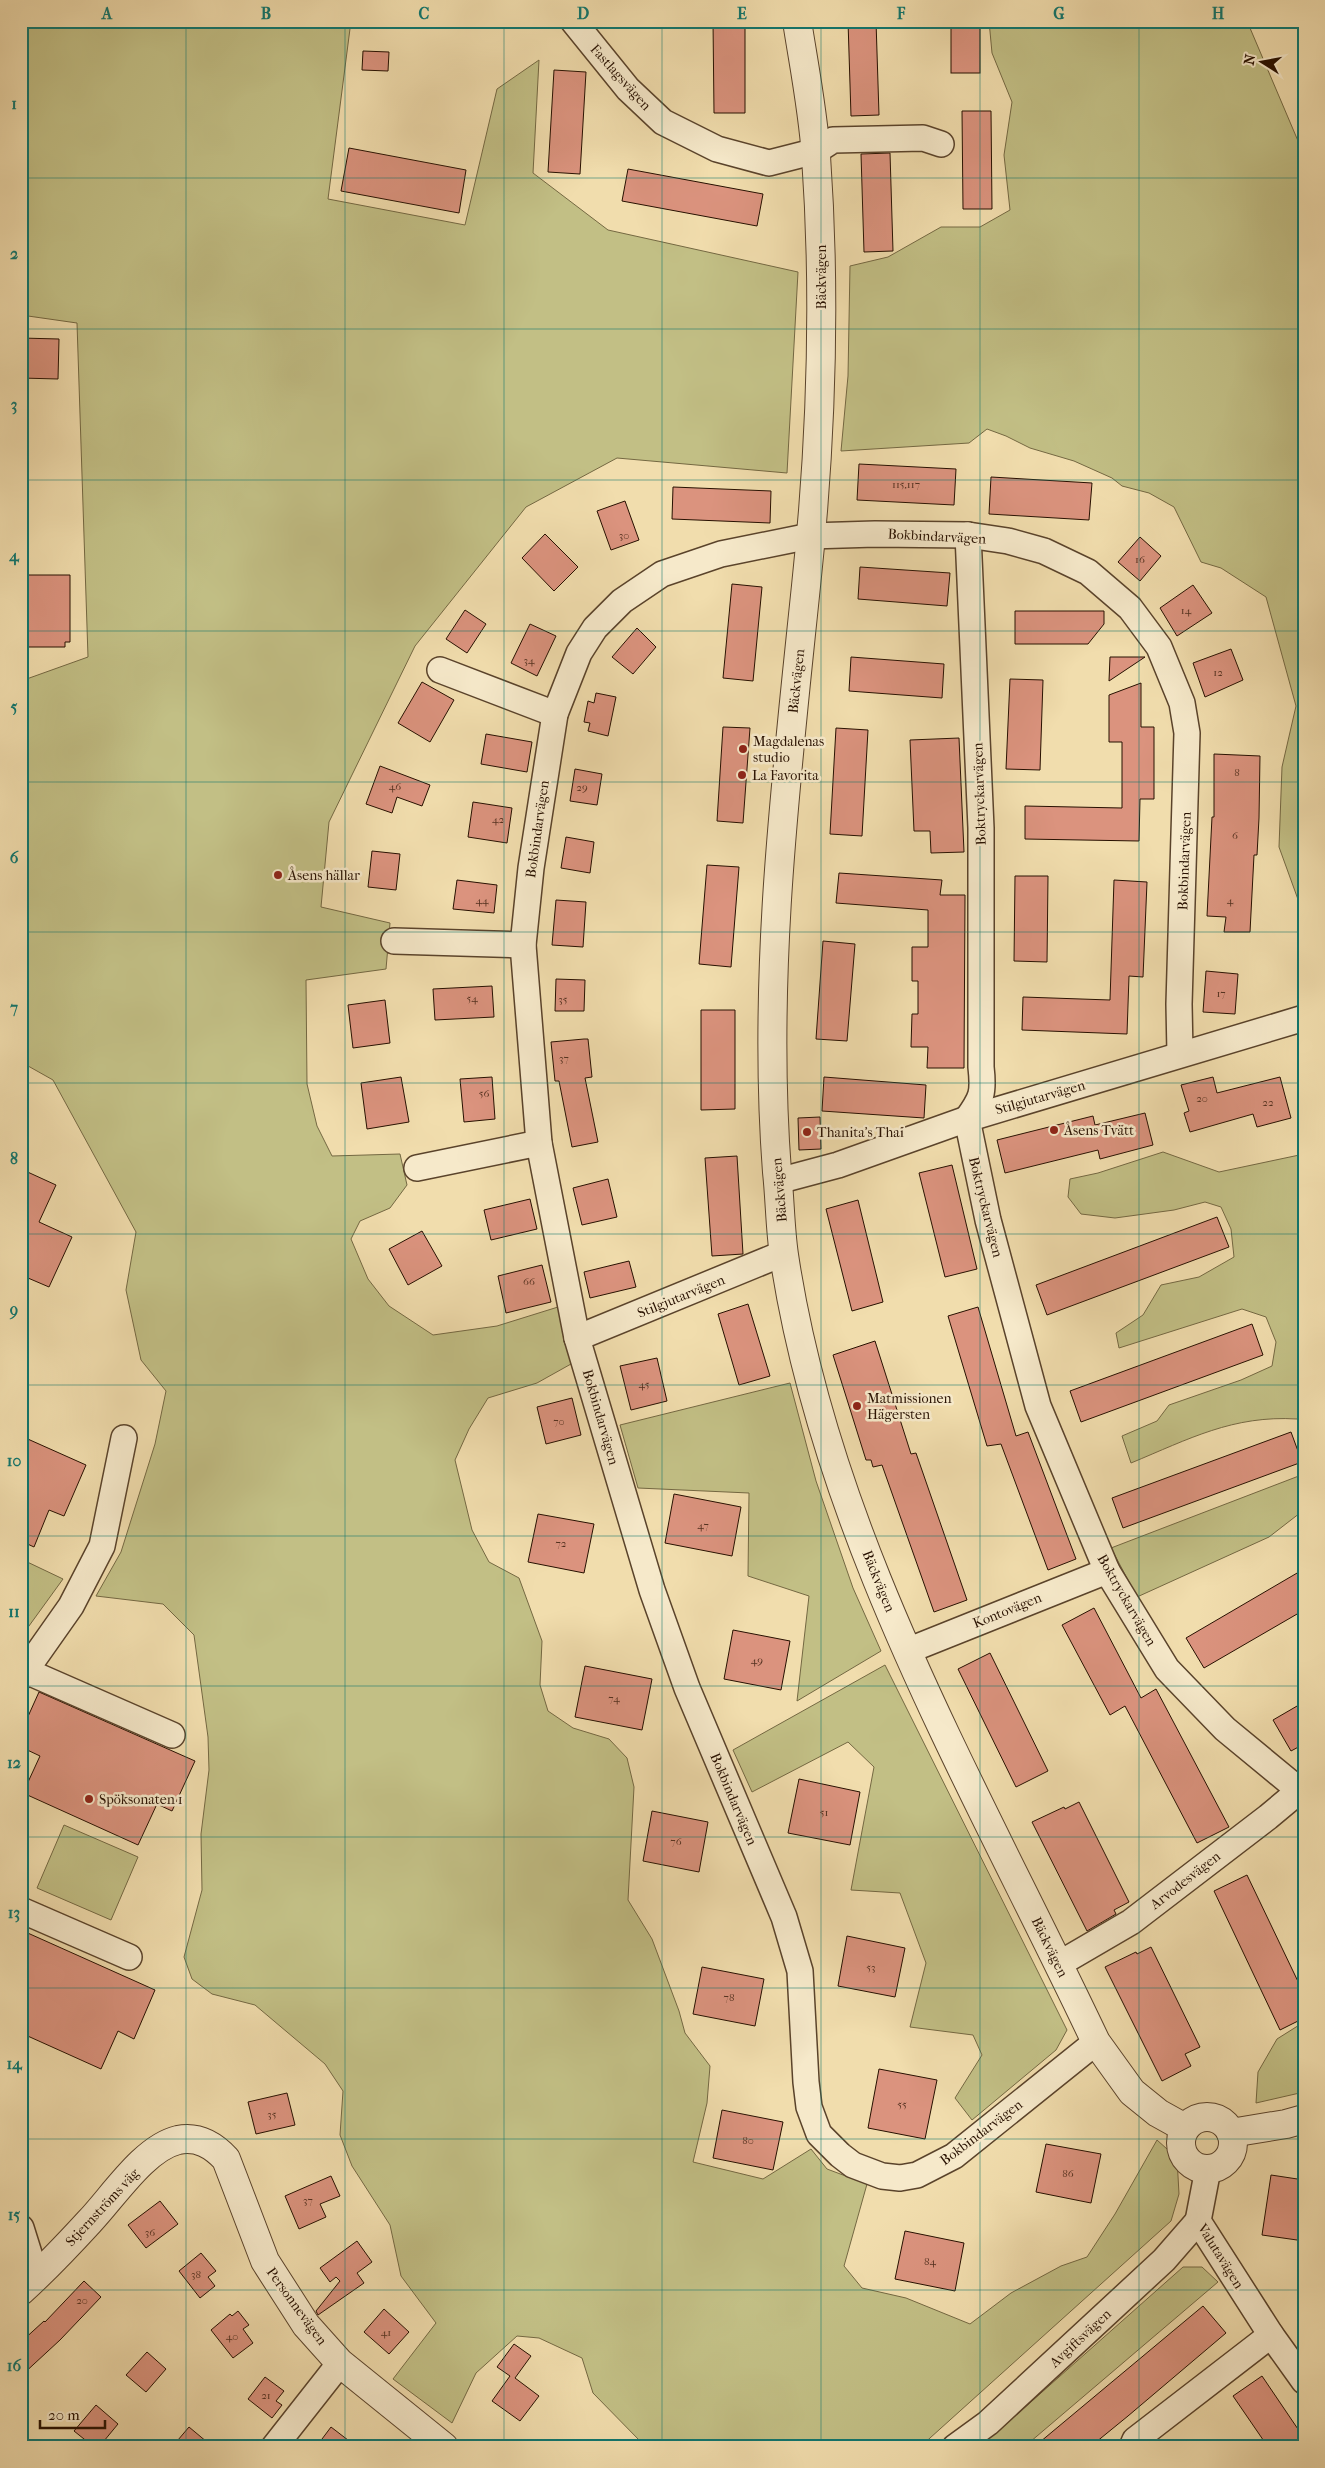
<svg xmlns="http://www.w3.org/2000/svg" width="1325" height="2468" viewBox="0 0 1325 2468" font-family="'IM FELL French Canon',serif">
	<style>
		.green { fill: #c2bf85; stroke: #746842 }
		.building { fill: #db937e; stroke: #271000 }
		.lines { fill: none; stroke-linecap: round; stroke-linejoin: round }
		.minor-casing { stroke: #5a432b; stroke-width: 28 }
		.tertiary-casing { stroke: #5a432b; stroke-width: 30 }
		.minor { stroke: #f6e9ca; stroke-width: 25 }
		.tertiary { stroke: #f6e9ca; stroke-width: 28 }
		.grid { fill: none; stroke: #0f766e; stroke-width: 1; stroke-opacity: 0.55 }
		.poi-dot { fill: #8f2418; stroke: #f6e9ca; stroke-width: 2 }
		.labels { text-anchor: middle; stroke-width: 5; stroke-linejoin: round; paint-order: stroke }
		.number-label { font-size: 11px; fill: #543120 }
		.street-label { font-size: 14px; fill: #271000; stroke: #f6e9ca }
		.poi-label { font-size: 14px; fill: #271000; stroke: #f6e9ca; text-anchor: start }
		.neatline { fill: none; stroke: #0f766e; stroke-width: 2 }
		.grid-label { font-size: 16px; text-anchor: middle; font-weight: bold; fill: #0f766e }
	</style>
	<rect width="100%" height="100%" fill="#f1ddad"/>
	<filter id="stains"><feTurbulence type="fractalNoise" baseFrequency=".004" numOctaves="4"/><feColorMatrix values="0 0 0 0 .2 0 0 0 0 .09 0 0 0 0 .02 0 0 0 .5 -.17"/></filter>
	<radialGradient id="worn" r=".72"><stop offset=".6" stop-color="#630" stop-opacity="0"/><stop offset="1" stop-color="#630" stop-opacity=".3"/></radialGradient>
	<!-- green -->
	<g class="green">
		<polygon points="21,21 351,21 328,199 465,225 497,89 539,60 533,173 608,230 798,272 787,473 617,458 526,507 415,646 329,822 321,907 390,923 386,969 306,980 307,1084 317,1126 332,1156 400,1154 407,1185 390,1208 360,1221 351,1239 368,1279 389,1306 433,1335 497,1326 558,1307 571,1364 537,1383 488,1398 469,1429 455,1460 472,1530 489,1562 519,1578 542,1641 540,1685 548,1711 573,1728 609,1739 627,1758 634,1787 628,1900 652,1939 679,2011 685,2033 710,2066 707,2103 693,2162 763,2179 811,2149 827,2169 867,2184 844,2266 862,2288 906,2298 970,2324 1011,2293 1061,2266 1087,2257 1115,2214 1157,2140 1177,2158 1179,2194 1171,2221 920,2447 652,2447 640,2441 593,2393 582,2358 539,2338 517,2336 476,2373 452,2423 393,2379 436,2323 401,2276 390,2225 352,2166 340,2135 343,2091 325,2064 255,2005 212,1994 192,1979 184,1957 202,1890 201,1834 209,1770 208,1737 194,1635 163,1604 96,1596 121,1552 155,1444 166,1391 141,1360 126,1290 136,1232 53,1080 21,1062 21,681 88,657 77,323 21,315"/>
		<polygon points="989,21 1247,21 1304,155 1304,916 1279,847 1282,767 1296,706 1266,597 1221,568 1201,562 1174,507 1149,493 1122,486 1112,478 1074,461 1030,448 1006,436 987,429 969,443 841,451 848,376 850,266 888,257 941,227 980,227 1010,210 1004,155 1012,102 992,53"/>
		<path d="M1163 1152 1219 1172 1304 1154V1426L1297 1419C1233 1415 1189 1439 1131 1463L1122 1436 1157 1421 1169 1405 1241 1380 1272 1366 1276 1342 1266 1317 1242 1309 1119 1348 1116 1333 1143 1315 1161 1285 1199 1277 1234 1257 1231 1229 1221 1207 1205 1202 1174 1210 1115 1218 1081 1214 1068 1197 1070 1179 1098 1173Z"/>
		<polygon points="790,1383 816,1481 853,1588 881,1651 797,1701 809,1596 748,1576 749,1493 638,1488 620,1425"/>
		<polygon points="1304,1474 1304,1513 1300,1513 1269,1537 1137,1597 1111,1548"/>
		<polygon points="21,1559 63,1579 21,1637"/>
		<polygon points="885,1665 1067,2030 1056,2050 972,2120 955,2098 982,2055 973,2035 910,2027 926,1963 900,1893 851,1890 874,1767 848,1742 752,1792 733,1750"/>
		<polygon points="64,1825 138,1857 111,1920 37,1888"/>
		<polygon points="1304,2022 1304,2092 1256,2103 1258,2072 1277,2039"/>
		<polygon points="1183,2267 1202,2267 1218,2282 1030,2442 1034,2447 977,2447 997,2432"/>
	</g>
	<!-- building -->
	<g class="building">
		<polygon points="713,21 745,21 745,113 714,113"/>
		<polygon points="848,21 876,21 879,115 851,116"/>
		<rect x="951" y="21" width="29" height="52"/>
		<polygon points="363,51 389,52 388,71 362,70"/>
		<polygon points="554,70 586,72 580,174 548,172"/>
		<polygon points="962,111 991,111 992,209 963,209"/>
		<polygon points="349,148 466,170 459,213 341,191"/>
		<polygon points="890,153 893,251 864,252 861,154"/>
		<polygon points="628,169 763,194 757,226 622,201"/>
		<polygon points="21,338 59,339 58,379 21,378"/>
		<polygon points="859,464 956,469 954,505 857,500"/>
		<polygon points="991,477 1092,483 1089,520 989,514"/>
		<polygon points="673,487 771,491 770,523 672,519"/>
		<polygon points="625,501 639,540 611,550 597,511"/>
		<polygon points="545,534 578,567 554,591 522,558"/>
		<polygon points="1140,537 1161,556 1140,581 1118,562"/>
		<polygon points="860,567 950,573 947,606 858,599"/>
		<polygon points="25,575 70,575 70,642 65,642 65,647 21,647 21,584 25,584"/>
		<polygon points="732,584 762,587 753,681 723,678"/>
		<polygon points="1193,585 1212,613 1177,636 1160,608"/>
		<polygon points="465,610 486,624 467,653 446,639"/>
		<polygon points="1015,611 1104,611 1104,624 1088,644 1015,644"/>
		<polygon points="530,624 556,636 537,676 511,663"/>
		<polygon points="637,628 656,647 633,674 612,657"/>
		<polygon points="1231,649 1243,680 1205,697 1193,663"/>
		<polygon points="851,657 944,664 942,698 849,691"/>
		<polygon points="1110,657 1145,657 1109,681"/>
		<polygon points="1010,679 1043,680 1040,770 1006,769"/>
		<polygon points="422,682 454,700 430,742 398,723"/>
		<polygon points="1141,683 1141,727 1154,727 1154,799 1140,799 1139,841 1025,839 1025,806 1122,808 1122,742 1109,742 1109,695"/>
		<polygon points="596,693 616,697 608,736 588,731 590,723 584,722 588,701 594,703"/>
		<polygon points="723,727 750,728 743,823 717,821"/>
		<polygon points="836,728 868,730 862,836 830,834"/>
		<polygon points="486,734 532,742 527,772 481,764"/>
		<polygon points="959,738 964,852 931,853 930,831 914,831 910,740"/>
		<polygon points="1214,754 1260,756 1259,818 1257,855 1254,855 1250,932 1224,932 1226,917 1207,916 1212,817 1214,817"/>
		<polygon points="380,766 430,785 422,806 397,797 392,813 366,804"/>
		<polygon points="575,769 602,774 597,805 570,801"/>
		<polygon points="473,802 512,808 507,843 468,837"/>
		<polygon points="566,837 594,842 590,873 561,868"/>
		<polygon points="372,851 400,854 396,890 368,887"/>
		<polygon points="707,865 739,867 731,967 699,964"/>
		<polygon points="839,873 942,880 940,895 965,895 964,1068 927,1068 928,1047 911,1047 912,1014 918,1014 918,981 912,981 912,947 928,947 928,910 836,903"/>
		<polygon points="1015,876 1048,876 1047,962 1014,961"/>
		<polygon points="457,880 497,885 494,913 453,909"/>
		<polygon points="1114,880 1147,882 1143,977 1129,976 1127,1034 1022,1030 1023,997 1110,1000"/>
		<polygon points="556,900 586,902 583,947 552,945"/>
		<polygon points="823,941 855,944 847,1041 816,1039"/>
		<polygon points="1206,971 1238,974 1235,1014 1203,1012"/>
		<polygon points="556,979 585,980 584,1011 555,1011"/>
		<polygon points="492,986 494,1017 435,1020 433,989"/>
		<polygon points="385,1000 390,1043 353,1048 348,1005"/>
		<polygon points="701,1010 735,1010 735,1109 701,1110"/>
		<polygon points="584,1039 588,1039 592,1077 585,1078 598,1142 572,1147 559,1081 555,1081 551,1042"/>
		<polygon points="401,1077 409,1122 367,1129 361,1083"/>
		<polygon points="492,1077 495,1119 464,1122 460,1079"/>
		<polygon points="824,1077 926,1085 924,1118 822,1111"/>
		<polygon points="1213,1077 1217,1093 1280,1077 1291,1118 1257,1127 1253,1114 1190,1132 1184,1113 1189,1111 1181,1085"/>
		<polygon points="1145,1113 1153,1145 1100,1159 1098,1150 1005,1173 997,1140 1093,1116 1095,1125"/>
		<polygon points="820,1117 821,1149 799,1150 798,1118"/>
		<polygon points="737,1156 743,1254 712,1256 705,1158"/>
		<polygon points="952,1165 977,1269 945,1277 919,1173"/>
		<polygon points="21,1169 56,1185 39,1222 72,1237 49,1287 21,1275"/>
		<polygon points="608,1179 617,1217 582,1225 573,1188"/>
		<polygon points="530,1199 537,1229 491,1240 484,1210"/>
		<polygon points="858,1200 883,1302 852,1311 826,1209"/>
		<polygon points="1217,1217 1229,1247 1047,1315 1036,1285"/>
		<polygon points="422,1231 442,1266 408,1285 389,1249"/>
		<polygon points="629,1261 636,1287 590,1298 584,1272"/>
		<polygon points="542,1265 551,1302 506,1313 498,1276"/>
		<polygon points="748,1304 770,1376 739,1385 718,1314"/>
		<polygon points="978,1307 1016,1436 1028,1432 1076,1559 1048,1570 1001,1444 987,1446 948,1316"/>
		<polygon points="1252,1324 1263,1355 1081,1422 1070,1391"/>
		<polygon points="875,1341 911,1454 916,1453 967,1600 934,1612 882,1465 873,1467 871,1460 866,1460 833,1355"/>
		<polygon points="657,1358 667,1401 631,1410 620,1366"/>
		<polygon points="572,1398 581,1435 546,1444 537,1407"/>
		<polygon points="1291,1432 1302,1462 1123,1528 1112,1498"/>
		<polygon points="21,1436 86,1465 64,1516 49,1510 34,1547 21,1541"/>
		<polygon points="674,1494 741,1507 732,1556 665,1543"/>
		<polygon points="538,1514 594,1524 584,1573 528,1562"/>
		<polygon points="1304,1569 1304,1610 1204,1668 1186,1638"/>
		<polygon points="1094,1608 1141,1698 1156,1689 1229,1827 1197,1843 1125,1706 1110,1715 1062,1625"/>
		<polygon points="733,1630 790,1641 781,1690 724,1679"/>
		<polygon points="990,1653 1048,1771 1016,1787 958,1669"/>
		<polygon points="585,1666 652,1679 642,1730 575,1717"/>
		<polygon points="39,1692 195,1761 172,1811 157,1804 138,1845 23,1793 40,1756 21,1747 21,1732"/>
		<polygon points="1304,1702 1304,1744 1291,1751 1273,1720"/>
		<polygon points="799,1779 860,1792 850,1845 788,1833"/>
		<polygon points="1079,1802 1129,1902 1114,1910 1116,1914 1087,1931 1032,1822 1064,1807 1065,1809"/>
		<polygon points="652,1811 708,1822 699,1872 643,1861"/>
		<polygon points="1247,1875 1304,1994 1304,2018 1280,2030 1214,1891"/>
		<polygon points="21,1930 155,1990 134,2039 118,2031 101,2069 21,2033"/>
		<polygon points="847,1936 905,1948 895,1997 838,1986"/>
		<polygon points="1151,1947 1200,2047 1185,2054 1191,2066 1162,2081 1105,1967 1136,1952 1137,1954"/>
		<polygon points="702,1967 764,1979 755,2026 693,2014"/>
		<polygon points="879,2069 937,2080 925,2139 868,2128"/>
		<polygon points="287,2093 295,2125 256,2134 248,2102"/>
		<polygon points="722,2110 783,2122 773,2170 713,2158"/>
		<polygon points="1046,2144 1101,2154 1091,2203 1036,2192"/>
		<polygon points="1271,2175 1304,2180 1304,2241 1262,2235"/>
		<polygon points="331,2176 340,2196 320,2204 326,2217 299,2229 285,2196"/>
		<polygon points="160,2201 178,2224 146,2248 128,2225"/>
		<polygon points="905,2231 964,2243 955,2291 895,2279"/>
		<polygon points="357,2241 372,2262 357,2273 364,2283 318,2315 316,2311 340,2281 336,2277 330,2282 320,2268"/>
		<polygon points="201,2253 216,2271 208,2277 215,2286 200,2298 179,2271"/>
		<polygon points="84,2281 101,2297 60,2340 21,2376 21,2342 44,2321 45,2322"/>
		<polygon points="1203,2306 1226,2333 1128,2416 1090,2447 1034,2447"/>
		<polygon points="384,2309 409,2332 389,2354 364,2332"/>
		<polygon points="238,2311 249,2325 243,2329 253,2343 233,2358 211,2330 230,2314 232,2316"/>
		<polygon points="514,2344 531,2356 515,2378 539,2396 520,2421 492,2401 510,2376 497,2367"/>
		<polygon points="147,2352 166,2369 146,2392 126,2375"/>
		<polygon points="1262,2376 1304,2438 1304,2447 1268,2447 1233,2396"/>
		<polygon points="265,2377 284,2391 276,2401 282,2405 272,2418 248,2399"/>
		<polygon points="96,2405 118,2424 99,2447 94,2447 74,2431"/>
		<polygon points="189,2427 213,2447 172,2447"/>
		<polygon points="331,2427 357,2447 316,2447"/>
	</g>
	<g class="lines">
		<!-- minor casing -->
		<g class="minor-casing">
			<g id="minor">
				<polyline points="573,21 628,89 663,122 717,149 769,163 816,151 833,140 923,138 941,144"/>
				<path d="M968 535 981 828V1067C984 1093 982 1098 967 1119L988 1220 1038 1406 1107 1571 1167 1669 1225 1729 1299 1790"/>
				<polyline points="440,670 555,714"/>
				<polyline points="394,941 523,945"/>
				<polyline points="417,1168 539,1143"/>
				<polyline points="778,1181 838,1165 967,1119 1304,1018"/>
				<polyline points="577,1338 784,1253"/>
				<polyline points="907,1651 1107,1571"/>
				<polyline points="26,1671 172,1735"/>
				<polyline points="21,1677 71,1606 102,1546 124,1438"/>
				<polyline points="21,1910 129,1957"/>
				<polyline points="1059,1964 1131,1922 1268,1817 1304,1787"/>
				<polyline points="1096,2042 954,2156 917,2175 900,2178 882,2176 853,2165 840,2155 819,2134 809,2107 806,2082 800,1971 784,1917 687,1688 652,1590 577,1338 539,1143 523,945 531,868 555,714 579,653 595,628 622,601 662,574 721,554 810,536 875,534 968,535 1008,541 1044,551 1088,572 1130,608 1159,647 1182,703 1187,733 1179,1004 1180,1054"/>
				<polyline points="1208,2169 1198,2221 1271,2335 1304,2381"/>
				<polyline points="21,2228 36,2276"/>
				<polyline points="274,2447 340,2363"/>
				<polyline points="955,2447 988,2423 1164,2260 1198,2221"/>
				<polyline points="1132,2447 1135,2440 1271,2335"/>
			</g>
		</g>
		<!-- tertiary casing -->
		<g class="tertiary-casing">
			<g id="tertiary">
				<path d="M797 21C804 66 813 111 816 156 826 297 821 445 806 586 786 780 762 976 777 1172 780 1199 780 1228 784 1255 826 1537 976 1788 1096 2042L1132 2092 1158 2113 1185 2128"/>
				<circle cx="1207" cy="2143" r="26"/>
				<polyline points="1231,2133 1286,2124 1304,2119"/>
				<path d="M21 2291C45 2269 67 2246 89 2222 113 2197 144 2148 178 2140 198 2136 213 2145 226 2159L265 2261 306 2325 340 2363 444 2447"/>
			</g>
		</g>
		<!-- minor -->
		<use href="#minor" class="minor"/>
		<!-- tertiary -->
		<use href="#tertiary" class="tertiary"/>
	</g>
	<!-- grid -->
	<path class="grid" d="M186 21V2447M345 21V2447M504 21V2447M662 21V2447M821 21V2447M980 21V2447M1139 21V2447M21 178H1304M21 329H1304M21 480H1304M21 631H1304M21 782H1304M21 932H1304M21 1083H1304M21 1234H1304M21 1385H1304M21 1536H1304M21 1686H1304M21 1837H1304M21 1988H1304M21 2139H1304M21 2290H1304"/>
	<!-- markers -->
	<g class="poi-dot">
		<circle cx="743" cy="749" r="5"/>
		<circle cx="742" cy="775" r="5"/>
		<circle cx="278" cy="875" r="5"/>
		<circle cx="1054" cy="1130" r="5"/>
		<circle cx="807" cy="1132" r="5"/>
		<circle cx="857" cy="1406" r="5"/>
		<circle cx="89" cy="1799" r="5"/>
	</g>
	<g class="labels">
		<!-- number labels -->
		<g class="number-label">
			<text x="906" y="488">115,117</text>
			<text x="624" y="539">30</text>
			<text x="1140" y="563">16</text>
			<text x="1186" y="614">14</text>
			<text x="529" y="664">34</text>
			<text x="1218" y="676">12</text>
			<text x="1237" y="776">8</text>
			<text x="395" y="790">46</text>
			<text x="582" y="791">29</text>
			<text x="498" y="823">42</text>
			<text x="1235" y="839">6</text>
			<text x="482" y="904">44</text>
			<text x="1230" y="904">4</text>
			<text x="1221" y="997">17</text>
			<text x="472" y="1002">54</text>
			<text x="563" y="1003">35</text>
			<text x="564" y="1062">37</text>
			<text x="484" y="1097">56</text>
			<text x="1202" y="1102">20</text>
			<text x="1268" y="1106">22</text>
			<text x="529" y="1285">66</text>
			<text x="644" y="1388">45</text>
			<text x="559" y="1425">70</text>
			<text x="703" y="1529">47</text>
			<text x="561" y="1547">72</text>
			<text x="757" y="1664">49</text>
			<text x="614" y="1702">74</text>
			<text x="824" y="1816">51</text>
			<text x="676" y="1845">76</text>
			<text x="871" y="1971">53</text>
			<text x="729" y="2001">78</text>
			<text x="902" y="2108">55</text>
			<text x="272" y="2118">35</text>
			<text x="748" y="2144">80</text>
			<text x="1068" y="2177">86</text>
			<text x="308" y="2204">37</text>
			<text x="150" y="2236">36</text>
			<text x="930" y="2265">84</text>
			<text x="196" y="2278">38</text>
			<text x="82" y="2304">20</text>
			<text x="386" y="2336">41</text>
			<text x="232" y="2340">40</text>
			<text x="266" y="2399">21</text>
		</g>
		<!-- street labels -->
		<g class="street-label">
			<text transform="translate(621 77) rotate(48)" y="5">Fastlagsvägen</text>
			<text transform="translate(821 277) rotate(-90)" y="5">Bäckvägen</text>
			<text transform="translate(937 536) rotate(3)" y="5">Bokbindarvägen</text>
			<text transform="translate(796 681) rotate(-84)" y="5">Bäckvägen</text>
			<text transform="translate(979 794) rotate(-92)" y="5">Boktryckarvägen</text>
			<text transform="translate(537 829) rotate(-82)" y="5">Bokbindarvägen</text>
			<text transform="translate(1184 861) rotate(-88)" y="5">Bokbindarvägen</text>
			<text transform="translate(1040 1097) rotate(-16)" y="5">Stilgjutarvägen</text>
			<text transform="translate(779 1190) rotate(-95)" y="5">Bäckvägen</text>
			<text transform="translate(986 1207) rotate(76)" y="5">Boktryckarvägen</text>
			<text transform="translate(681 1296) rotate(-22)" y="5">Stilgjutarvägen</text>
			<text transform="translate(601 1417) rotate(74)" y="5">Bokbindarvägen</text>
			<text transform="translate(879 1581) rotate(68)" y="5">Bäckvägen</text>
			<text transform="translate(1127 1600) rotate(60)" y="5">Boktryckarvägen</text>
			<text transform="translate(1007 1610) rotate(-22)" y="5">Kontovägen</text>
			<text transform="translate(734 1799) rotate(67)" y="5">Bokbindarvägen</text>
			<text transform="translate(1185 1880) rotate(-38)" y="5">Arvodesvägen</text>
			<text transform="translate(1050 1947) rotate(64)" y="5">Bäckvägen</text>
			<text transform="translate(981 2132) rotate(-37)" y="5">Bokbindarvägen</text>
			<text transform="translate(102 2207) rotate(-47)" y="5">Stjernströms väg</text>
			<text transform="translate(1221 2256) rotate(58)" y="5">Valutavägen</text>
			<text transform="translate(297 2306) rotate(54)" y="5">Personnevägen</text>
			<text transform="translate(1080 2338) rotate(-43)" y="5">Avgiftsvägen</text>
		</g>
		<!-- poi labels -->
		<g class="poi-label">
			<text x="753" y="746">Magdalenas<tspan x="753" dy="16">studio</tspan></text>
			<text x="752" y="780">La Favorita</text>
			<text x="288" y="880">Åsens hällar</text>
			<text x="1064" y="1135">Åsens Tvätt</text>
			<text x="817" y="1137">Thanita's Thai</text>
			<text x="867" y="1403">Matmissionen<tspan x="867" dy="16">Hägersten</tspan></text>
			<text x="99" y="1804">Spöksonaten 1</text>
		</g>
	</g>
	<!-- margin -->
	<rect width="1325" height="2468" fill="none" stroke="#f1ddad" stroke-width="55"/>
	<!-- north arrow -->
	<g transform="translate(1262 62) rotate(281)" stroke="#f6e9ca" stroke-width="4" paint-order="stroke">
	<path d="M0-4L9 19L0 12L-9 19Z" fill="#271000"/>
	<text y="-8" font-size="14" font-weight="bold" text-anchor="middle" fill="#271000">N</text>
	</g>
	<!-- scale -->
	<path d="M40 2420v8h65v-8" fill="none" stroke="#271000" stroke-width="2.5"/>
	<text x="48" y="2420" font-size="15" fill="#271000" stroke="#f6e9ca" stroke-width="4" paint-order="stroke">20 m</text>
	<rect x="28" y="28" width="1270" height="2412" class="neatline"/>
	<g class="grid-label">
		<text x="107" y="19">A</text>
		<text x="266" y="19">B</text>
		<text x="424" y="19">C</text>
		<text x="583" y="19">D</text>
		<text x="742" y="19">E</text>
		<text x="901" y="19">F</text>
		<text x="1059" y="19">G</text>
		<text x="1218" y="19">H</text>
		<text x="14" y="109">1</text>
		<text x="14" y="259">2</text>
		<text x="14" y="410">3</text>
		<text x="14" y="561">4</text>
		<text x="14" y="712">5</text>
		<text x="14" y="863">6</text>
		<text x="14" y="1013">7</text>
		<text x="14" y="1164">8</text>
		<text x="14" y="1315">9</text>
		<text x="14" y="1466">10</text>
		<text x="14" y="1617">11</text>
		<text x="14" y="1768">12</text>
		<text x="14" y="1918">13</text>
		<text x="14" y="2069">14</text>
		<text x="14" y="2220">15</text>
		<text x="14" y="2371">16</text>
	</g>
	<rect width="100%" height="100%" filter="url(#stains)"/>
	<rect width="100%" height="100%" fill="url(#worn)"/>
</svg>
